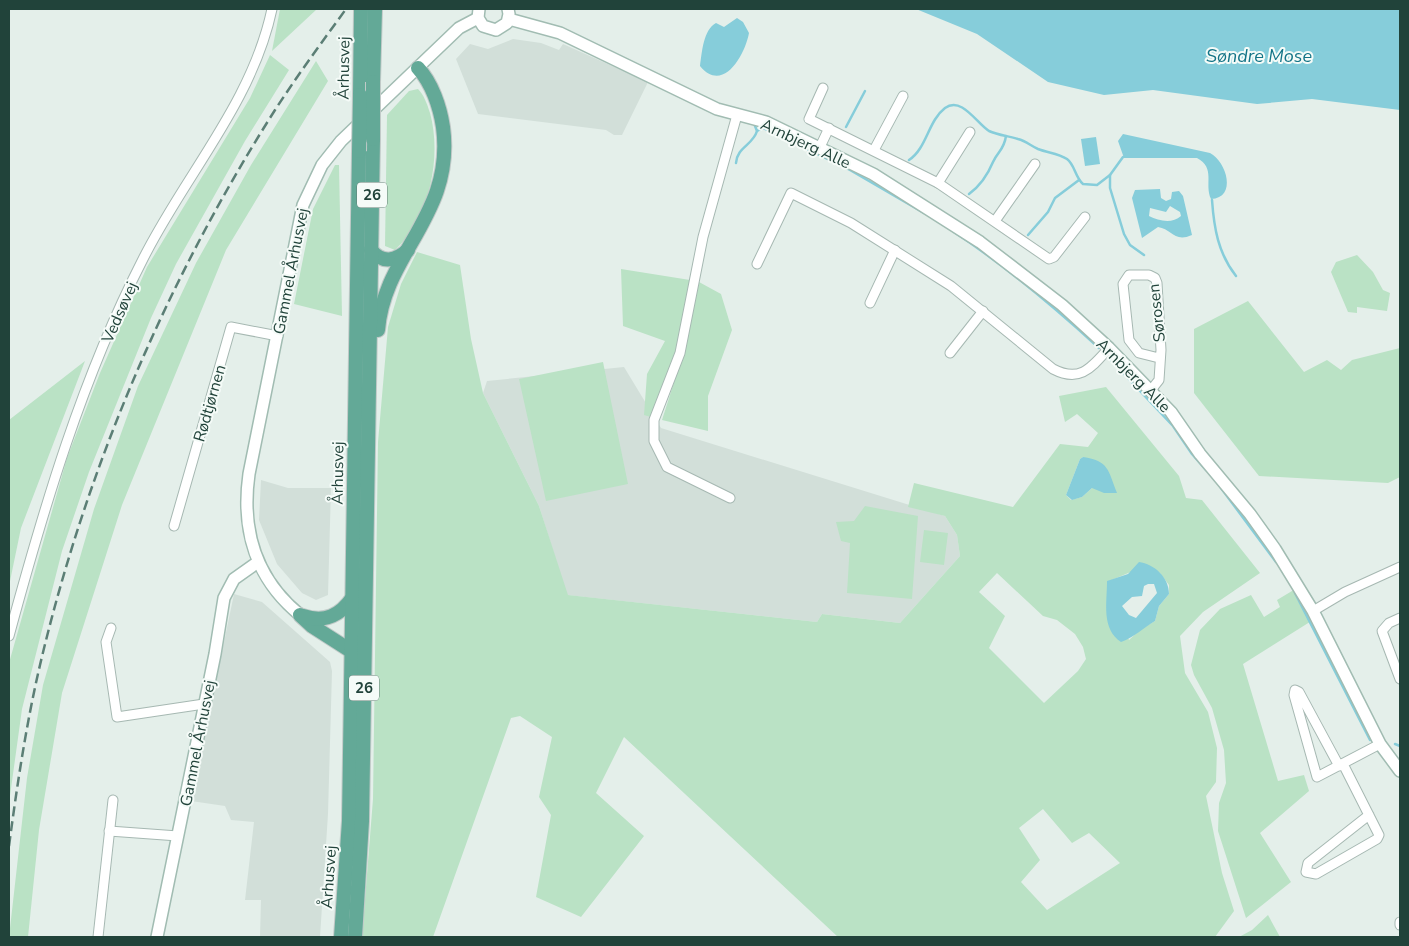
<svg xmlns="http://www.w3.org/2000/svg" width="1409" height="946" viewBox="0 0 1409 946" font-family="'Nunito Sans',sans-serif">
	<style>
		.built { fill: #d2dfd9 }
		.green { fill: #bae2c5; fill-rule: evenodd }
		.water { fill: #86cdda; fill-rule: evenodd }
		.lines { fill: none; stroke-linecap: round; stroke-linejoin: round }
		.stream { stroke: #86cdda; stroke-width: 2.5 }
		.street-casing { stroke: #a6b8b2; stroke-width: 11 }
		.secondary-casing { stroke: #a1bcb2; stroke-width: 14 }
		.primary-casing { stroke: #c1cac8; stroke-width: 16 }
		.street { stroke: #fff; stroke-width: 9 }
		.secondary { stroke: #fff; stroke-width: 11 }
		.primary { stroke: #63a997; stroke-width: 14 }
		.rail { stroke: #5b7e75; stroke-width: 2.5; stroke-dasharray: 10 5; stroke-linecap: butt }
		.primary-bridge-casing { stroke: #c1cac8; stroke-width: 16; stroke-linecap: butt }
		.primary-bridge { stroke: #63a997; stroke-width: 14 }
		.labels { text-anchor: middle; stroke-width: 4; stroke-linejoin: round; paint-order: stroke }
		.shield { fill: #f5fbf8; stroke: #617a73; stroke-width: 1 }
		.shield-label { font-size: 15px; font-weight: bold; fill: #21433a }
		.street-label { font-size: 16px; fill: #21433a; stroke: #f5fbf8 }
		.water-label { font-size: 18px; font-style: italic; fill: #137487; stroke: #f5fbf8 }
	</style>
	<rect width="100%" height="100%" fill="#e4efea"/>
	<!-- built -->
	<g class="built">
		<polygon points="513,39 541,43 559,50 563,44 648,82 622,135 614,135 606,130 478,114 456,59 470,44 488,49"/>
		<polygon points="624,367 661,428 945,516 957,535 960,556 900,623 822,614 817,622 567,595 539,506 483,393 487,381"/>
		<polygon points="261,480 288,488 331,488 328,595 316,600 302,593 277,564 259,520"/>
		<polygon points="234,594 262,602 330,662 332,671 328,814 320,937 260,937 261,900 245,900 254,822 231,820 225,806 191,801"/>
	</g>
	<!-- green -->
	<g class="green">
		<polygon points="280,9 317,9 272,51"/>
		<polygon points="270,55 289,70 245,141 176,264 151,318 89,472 62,551 22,709 9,803 9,663 67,458 100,373 147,267 250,98"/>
		<polygon points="316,61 328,81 226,250 122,505 62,693 39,830 28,937 9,937 27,778 43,685 94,509 138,386 196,263 251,165"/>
		<path d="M418 89C424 95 427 104 430 113 442 157 430 217 395 250L385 246 387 115 409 91Z"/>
		<polygon points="335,165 339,165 342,316 294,304 313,209"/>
		<path d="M417 252 460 265 471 339 483 393 539 506 568 595 817 622 822 614 900 623 960 556 957 535 945 516 908 507 914 483 1013 507 1060 444 1088 447 1098 433 1077 414 1065 422 1059 396 1106 387 1179 476 1186 498 1202 500 1260 573 1203 612 1180 636 1185 673 1208 712 1217 748 1216 782 1206 796 1222 873 1234 911 1215 937H838L624 737 596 793 644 836 581 917 536 897 551 815 539 797 552 737 520 716 511 718 433 937H362L373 799 378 442 388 327 401 284ZM1083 457 1098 488H1092L1082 497 1071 500 1066 495 1080 459ZM1133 571 1160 573 1169 585V594L1159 606 1155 621 1141 629 1129 640 1107 582ZM997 573 1043 616 1057 620 1075 634 1083 647 1086 659 1078 671 1044 703 989 648 1005 616 979 592ZM1043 809 1072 843 1089 833 1120 863 1047 910 1021 882 1040 860 1019 828Z"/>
		<polygon points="1357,255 1373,272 1383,290 1390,293 1387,311 1357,307 1357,313 1348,312 1331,272 1336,262"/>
		<polygon points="621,269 690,280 677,352 651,417 644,415 647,374 665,341 623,326"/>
		<polygon points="699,282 721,294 732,330 708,396 708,431 662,420 683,354"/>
		<polygon points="1248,301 1304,372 1327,360 1341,370 1352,360 1400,348 1400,477 1388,483 1259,476 1194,393 1194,329"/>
		<polygon points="85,361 21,528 9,586 9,420"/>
		<polygon points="603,362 628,484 546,501 519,379"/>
		<polygon points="865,506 918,516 912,599 847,593 850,543 841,541 836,522 854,521"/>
		<polygon points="924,530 948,533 944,565 920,562"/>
		<polygon points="1292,591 1297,591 1313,620 1243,664 1278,781 1304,775 1309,791 1260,833 1291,882 1246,918 1218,831 1219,803 1226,783 1224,750 1212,708 1194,675 1191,665 1200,630 1220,609 1251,595 1264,617 1280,607 1277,600"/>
		<polygon points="1268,915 1280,937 1239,937 1252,930"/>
	</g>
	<!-- water -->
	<g class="water">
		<polygon points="916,9 1400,9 1400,110 1312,99 1257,104 1153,90 1104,95 1048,82 977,34"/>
		<path d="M737 18 743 22 749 33C745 55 723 94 700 66 702 53 703 30 716 23L724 27Z"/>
		<path d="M1123 134 1210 153C1227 162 1237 198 1211 199 1204 184 1216 168 1197 158H1124L1118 141Z"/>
		<polygon points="1096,137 1100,164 1085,166 1081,139"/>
		<path d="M1160 189 1161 198 1166 201 1171 199 1172 192 1179 191 1183 196 1192 235C1174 243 1172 229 1158 227L1142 238 1132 198 1135 190ZM1170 206 1180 212 1181 216C1172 224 1159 221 1149 216L1150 208 1166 212Z"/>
		<path d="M1083 457C1109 461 1108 470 1117 493H1104L1092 488 1082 497 1072 500 1066 495 1080 459Z"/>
		<path d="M1139 562C1154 564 1169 577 1169 594L1159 606 1155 621C1143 628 1133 638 1121 642 1101 629 1107 603 1107 581L1128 574ZM1148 584H1154L1157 593 1136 618 1129 615 1122 606 1132 597 1142 596 1144 586Z"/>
	</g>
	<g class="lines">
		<!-- stream -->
		<g class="stream">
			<polyline points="755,126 757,131 763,128 768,130 850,170 924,213"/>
			<polyline points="846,127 865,91"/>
			<polyline points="1123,157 1110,175 1110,188 1124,234 1130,245 1144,255"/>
			<path d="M909 160C927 148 928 121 945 108 962 96 977 124 989 131 998 135 1008 136 1018 139 1026 141 1031 146 1038 149 1048 153 1058 153 1067 159 1075 165 1075 177 1083 184L1097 185 1110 175"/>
			<path d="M736 163C737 147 753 145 757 131"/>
			<path d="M969 194C980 186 988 174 993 162 998 151 1004 150 1006 136"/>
			<path d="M1212 200C1214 228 1218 253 1236 276"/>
			<path d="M954 232C1006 266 1053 306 1099 348"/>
			<polyline points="1028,235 1048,212 1055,198 1079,180"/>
			<polyline points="1108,357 1173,426 1192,454 1206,470"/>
			<polyline points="1221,488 1276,562"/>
			<polyline points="1295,593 1370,740"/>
			<polyline points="1395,744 1400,746"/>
		</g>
		<!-- street casing -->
		<g class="street-casing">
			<g id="street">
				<polyline points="823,88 809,119 938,183 1049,259 1054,257 1085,217"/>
				<polyline points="820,147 829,128"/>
				<polyline points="874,150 903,96"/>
				<polyline points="938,183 970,132"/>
				<polyline points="995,221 1035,164"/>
				<path d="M757 264 791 193 851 223 951 286 1053 369C1080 383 1091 368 1109 348"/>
				<polyline points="870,303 895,250"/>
				<polyline points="950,353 983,311"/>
				<polyline points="1151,390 1159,380 1161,350 1157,283 1155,278 1149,275 1129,275 1123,284 1129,340 1139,353 1159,358"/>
				<polyline points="730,498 667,467 654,441 654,420 680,353 703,237 737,115"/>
				<polyline points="174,526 231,327 278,336"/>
				<polyline points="1313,611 1345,592 1400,567"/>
				<polyline points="1400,618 1389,623 1382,631 1400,679"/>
				<polyline points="111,628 106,642 117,717 204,704"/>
				<path d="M9 636C44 507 82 378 143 259 185 175 252 103 272 9"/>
				<polyline points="1343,764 1379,835 1377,839 1316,874 1306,872 1308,863 1369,815"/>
				<polyline points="1339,766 1299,692 1295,690 1294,695 1317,777 1380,744"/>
				<polyline points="109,831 178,836"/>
				<polyline points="1400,922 1400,925"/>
				<polyline points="98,937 113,800"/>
			</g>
		</g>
		<!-- secondary casing -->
		<g class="secondary-casing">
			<g id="secondary">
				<polyline points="479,9 478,18 483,26 496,30 507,23 509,14 508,9"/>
				<polyline points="509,19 560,33 717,109 766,122 873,174 980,242 1062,305 1109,348 1171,412 1200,454 1250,514 1275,549 1313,611 1380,744 1400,771"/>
				<path d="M300 615C256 579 241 530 249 474L303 205 322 165 341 141 459 28 478 18"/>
				<polyline points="157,937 215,654 224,598 234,579 258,562"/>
			</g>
		</g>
		<!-- primary casing -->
		<g class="primary-casing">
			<g id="primary">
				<polyline points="373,82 375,9"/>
				<polyline points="360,95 361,9"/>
				<path d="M371 250C382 264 396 261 408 250"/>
				<path d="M378 330C384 253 455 215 443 127 440 107 432 83 418 68"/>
				<polyline points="300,615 312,626 351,651"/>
				<path d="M303 616C325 623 340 616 353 597"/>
				<polyline points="341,937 349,821 359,151"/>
				<polyline points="355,937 362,821 373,139"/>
			</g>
		</g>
		<!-- street -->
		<use href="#street" class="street"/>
		<!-- secondary -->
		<use href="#secondary" class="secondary"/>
		<!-- primary -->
		<use href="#primary" class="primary"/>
		<!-- rail -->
		<path class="rail" d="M9 846C17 786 26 725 40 665 86 469 167 280 275 110 297 76 322 42 346 9"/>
		<!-- primary-bridge casing -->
		<g class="primary-bridge-casing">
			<g id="primary-bridge">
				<polyline points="373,139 373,82"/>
				<polyline points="359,151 360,95"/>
			</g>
		</g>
		<!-- primary-bridge -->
		<use href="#primary-bridge" class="primary-bridge"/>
	</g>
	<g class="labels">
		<!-- shield labels -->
		<g class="shield">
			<rect x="357" y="182.5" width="30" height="25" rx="4"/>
			<rect x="349" y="675.5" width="30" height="25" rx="4"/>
		</g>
		<g class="shield-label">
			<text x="372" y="200">26</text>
			<text x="364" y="693">26</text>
		</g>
		<!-- street labels -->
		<g class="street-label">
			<text transform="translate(343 68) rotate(-89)" y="6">Århusvej</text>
			<text transform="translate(806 143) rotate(25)" y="6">Arnbjerg Alle</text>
			<text transform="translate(290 271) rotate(-79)" y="6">Gammel Århusvej</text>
			<text transform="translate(119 312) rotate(-66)" y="6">Vedsøvej</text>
			<text transform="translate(1156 313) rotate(-96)" y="6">Sørosen</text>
			<text transform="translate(1134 375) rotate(45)" y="6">Arnbjerg Alle</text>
			<text transform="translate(209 403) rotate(-74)" y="6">Rødtjørnen</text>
			<text transform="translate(337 473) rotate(-89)" y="6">Århusvej</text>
			<text transform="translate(197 743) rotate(-79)" y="6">Gammel Århusvej</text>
			<text transform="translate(328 877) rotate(-86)" y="6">Århusvej</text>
		</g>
		<!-- water labels -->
		<g class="water-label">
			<text x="1259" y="62">Søndre Mose</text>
		</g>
	</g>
	<!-- border -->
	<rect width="1409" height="946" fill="none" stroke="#21433a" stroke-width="20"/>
</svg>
